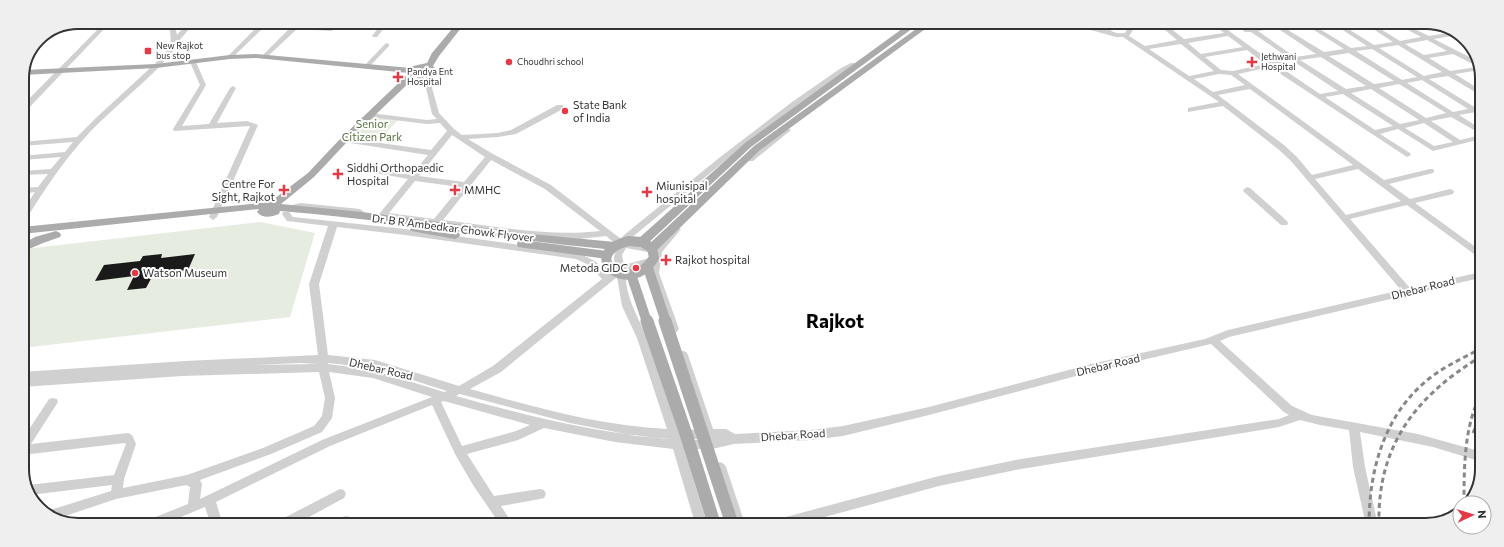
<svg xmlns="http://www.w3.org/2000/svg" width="1504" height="547" viewBox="0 0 1504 547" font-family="Commissioner,sans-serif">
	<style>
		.green { fill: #e6ecdf }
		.building { fill: #1a1a1a }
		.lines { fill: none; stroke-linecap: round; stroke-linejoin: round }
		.minor { fill: #d0d0d0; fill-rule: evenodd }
		.major { fill: #ababab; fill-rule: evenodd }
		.rail { stroke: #888; stroke-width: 3; stroke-dasharray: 5 3.5; stroke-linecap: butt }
		.major-bridge-far1 { stroke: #ababab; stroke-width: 10 }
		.major-bridge { stroke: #ababab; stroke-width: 13 }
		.poi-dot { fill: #e63946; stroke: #fff; stroke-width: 1.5 }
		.labels { text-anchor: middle; stroke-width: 4; stroke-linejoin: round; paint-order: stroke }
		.far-poi-label { font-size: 9px; fill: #333; stroke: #fff; text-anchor: start }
		.poi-label { font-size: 11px; fill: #333; stroke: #fff; text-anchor: start }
		.park-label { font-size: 11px; fill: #56703f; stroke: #fff }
		.street-label { font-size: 11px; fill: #333; stroke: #fff }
		.town-label { font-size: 19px; font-weight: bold; fill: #000; stroke: #fff }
		.rim { fill: none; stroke: #333; stroke-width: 2 }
	</style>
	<rect width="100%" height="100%" fill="#fff"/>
	<!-- green -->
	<g class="green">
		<polygon points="370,115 398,120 375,144 344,140"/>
		<polygon points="260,222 315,233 290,317 22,348 22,255 25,249"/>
	</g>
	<!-- building -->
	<polygon class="building" points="162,254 161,258 195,254 188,270 153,275 146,288 127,290 134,276 95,281 104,265 140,261 143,256"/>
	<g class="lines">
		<!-- minor -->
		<g class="minor">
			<path d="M104 22H174L177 35 188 22H195L178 42 173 51 164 62C140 87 113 108 89 133 64 160 44 190 25 221L22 222V212L35 192 22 194V188L38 187 48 174 22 175V171L51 169 61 157 22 160V156L65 152 73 142 22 146V142L77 137 97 117 160 59C173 45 172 41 168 22L165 24 107 26 25 112H22V106L100 27H65L73 24Z"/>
			<polygon points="268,22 293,25 296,23 299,22 301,24 300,25 331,27 336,23 342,23 332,31 297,29 266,58 264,59 261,57 290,28 265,26 232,58 228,58 228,56 258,26 233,28 231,27 231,25"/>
			<polygon points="382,23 388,23 377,37 373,37 372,36"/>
			<path d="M1069 24H1081L1102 29 1104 24H1111L1108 27C1111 33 1119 34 1125 33L1127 30 1119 24H1126L1133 30 1129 36 1145 46 1177 40 1158 24H1165L1184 39 1224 33 1218 28V26L1234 24 1225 28 1272 62 1289 58 1251 32H1245L1234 24H1242L1248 29 1274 25H1286L1283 27 1324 52 1344 49 1306 25H1313L1351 48 1367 46 1335 25H1342L1374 45 1393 42 1367 25H1374L1400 41 1421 37 1399 25H1406L1429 36 1454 32 1458 35 1434 39 1477 61 1480 70 1455 74 1482 91V96L1448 76 1429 79 1476 108 1482 107V111L1459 115 1481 129V134L1451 117 1431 121 1460 140 1481 135V139L1433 151 1398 129 1380 134 1410 153 1411 155 1407 157 1270 67 1238 74 1384 180 1430 169H1433L1434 171 1433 173 1389 184 1410 199 1450 189 1453 190 1454 192 1453 194 1415 203 1481 251V259L1407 205 1350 219 1410 288 1481 272 1480 278 1229 337 1220 341 1292 406 1312 415 1418 434 1479 451V461L1433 447 1360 432 1365 467 1378 525H1366L1353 467 1349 430 1320 425 1300 420 1279 427 1021 469 939 486 799 524H772L774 520 778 519 939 476 1021 459 1279 419 1289 415 1284 412 1211 344 1091 372 929 415 843 436 811 440 734 444 712 449H684L707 523H695L673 449 615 442 544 428 518 440 467 454 494 496 540 489 544 490 546 494 544 498 540 499 501 506 512 523H499L473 485 455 454 432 405 330 446 216 502 222 522H210L205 507 169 522H151L153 518 188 504 190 487 186 485 116 499 56 519 46 512 47 511 111 491 112 485 30 495 27 486 29 485 114 475 126 444 125 443 22 455V440L49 399 53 398 57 399 58 402 31 444 128 433 132 435 136 444 124 479 123 488 187 475 263 448 314 426 322 416 325 398 319 372 182 376 22 387V372L185 361 318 355 309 284 328 226 287 221 282 214 283 212H289L293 217 405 229 578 253 595 261 608 274 617 268C612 260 614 254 618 246L606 236 579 239 532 236 380 217 379 215 380 213 408 179 360 170 359 168 360 166H363L411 175 428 155 344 142 340 140 344 138 431 150 447 131 440 123 427 124 370 117 366 115 370 113 427 120 437 119 432 114 426 88 415 75 418 73 420 74 427 81 425 72 428 70 430 71 434 79 432 88 439 113 454 129 462 135 498 133 511 130 557 105H563V109L516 134 498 137 468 139 493 154 551 185 621 239 624 235 719 158 792 102 841 68 851 63H860V65L851 68 841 74 748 142 630 239 628 243 656 248 674 227 677 226 681 229 662 252 659 273 679 329 677 332H671L669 329 651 273 652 263 626 271C624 295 638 316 647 338 659 368 668 399 678 429L702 430 678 355 680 352 683 351 686 352 688 355 713 429H726L735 434 811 430 843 426 929 407 1091 364 1205 339 1228 330 1401 290 1291 161 1278 149 1223 106 1188 112V108L1219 102 1123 37H1116ZM1277 28 1316 54 1295 57 1258 31ZM1228 36 1243 47 1201 54 1188 43ZM1427 40 1447 51 1424 55 1405 44ZM1181 44 1214 71 1189 76 1149 49ZM1398 45 1442 72 1424 76 1379 48ZM1372 49 1417 77 1402 80 1356 51ZM1247 50 1265 64 1233 71 1221 70 1205 57ZM1349 53 1394 81 1374 84 1329 56ZM1453 54 1477 66V67L1450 71 1429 58ZM1321 57 1366 86 1346 89 1300 60ZM1293 61 1338 91 1320 94 1277 65ZM1219 74 1231 75 1245 85 1213 92 1194 79ZM1422 80 1468 109 1453 112 1407 83ZM1399 84 1446 113 1426 118 1379 88ZM1250 89 1353 165 1312 175 1297 157 1284 145 1218 95ZM1371 89 1419 120 1400 124 1351 93ZM1343 94 1393 126 1375 130 1325 97ZM1424 123 1453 142 1434 146 1405 128ZM452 135 485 157 464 182 419 176ZM491 160 545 189 600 231C552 237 491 226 443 220ZM1358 169 1401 201 1346 215 1315 179ZM415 181 460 187 434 219 389 213ZM337 227 405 235 576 259 589 265 602 279 493 366 459 386 375 360 328 355 319 284ZM626 248 653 253V257L624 265 622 255ZM617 277 622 306 637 338 667 429C600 426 534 407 470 389L501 372ZM301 363 318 364 251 365ZM328 363 375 368 447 391 444 392 373 370 328 364ZM329 372 373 378 432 397 322 440 200 499 202 484 200 480 271 454 322 432 332 418 335 398ZM460 394 570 423 636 436 670 439C597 433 527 416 456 396ZM444 401 530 425 516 431 462 446 441 402ZM681 439H705L706 440H681Z"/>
			<polygon points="1194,24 1202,24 1202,25 1199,27"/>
			<polygon points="49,34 48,36 38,45 35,46 39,38"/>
			<polygon points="387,43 389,44 389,46 368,68 364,68 364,66 385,44"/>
			<polygon points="193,60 196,62 206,85 182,126 209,124 230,88 233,86 236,88 217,123 247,121 258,125 217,217 213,220 209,217 250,126 174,131 173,129 200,85 190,62"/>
			<polygon points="784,128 787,128 791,130 753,161 747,161 746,159 747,157"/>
			<polygon points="1247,187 1250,188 1287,221 1288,223 1287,225 1281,225 1244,192 1243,190"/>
			<polygon points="301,203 360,209 364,212 360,215 301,209 291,211 287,208 288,206"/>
			<polygon points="720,462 724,464 726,467 745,524 733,524 714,467 716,464"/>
			<polygon points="340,489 344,490 346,494 344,498 298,523 280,523 282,519"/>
			<polygon points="346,516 350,517 351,523 339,523 342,517"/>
		</g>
		<!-- major -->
		<g class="major">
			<path d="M457 23H465L439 56 433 66 435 68C431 74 423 79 415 77L347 142 314 177 281 204 362 212 531 234 615 242 619 243 620 246 619 249 615 250C503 240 392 220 280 211L279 214C271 217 263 219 257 212L259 209 22 234V227L270 202 308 173 341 138 409 73 256 58 230 59 156 68 22 75 24 70 156 64 230 55 256 54 411 68 413 66 427 63 432 53ZM425 68 426 69 425 70 418 71Z"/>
			<polygon points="923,24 932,24 760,150 656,251 648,251 647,248 648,245 754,146"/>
			<polygon points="906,26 909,26 913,28 751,147 646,245 638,245 637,242 638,239 745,143"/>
			<polygon points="415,226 455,231 459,233 460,235 459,237 455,239 411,231 410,229"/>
			<polygon points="56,231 60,233 61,235 60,237 43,243 22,252 22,244 35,237"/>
			<polygon points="522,240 607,251 611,252 612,255 611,258 607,259 518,247 517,244 518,241"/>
		</g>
		<!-- rail -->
		<g class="rail">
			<polyline points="1473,433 1480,417"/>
			<polyline points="1475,493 1479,472"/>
			<path d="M1464 503C1464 468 1464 428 1480 396"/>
			<path d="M1369 525C1369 472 1383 418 1425 382 1441 368 1461 359 1480 349"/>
			<path d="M1379 525C1377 446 1415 397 1480 357"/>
		</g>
		<!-- major-bridge-far1 -->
		<g class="major-bridge-far1">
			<path d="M628 241 642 242 652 248 654 258C629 298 577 255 628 241Z"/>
			<polyline points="648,268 666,322"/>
			<polyline points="631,274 647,322"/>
		</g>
		<!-- major-bridge -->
		<g class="major-bridge">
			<polyline points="647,321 686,434 714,523"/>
			<polyline points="665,321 732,524"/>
		</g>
	</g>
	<!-- markers -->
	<g class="poi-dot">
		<rect x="144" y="47" width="8" height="8" rx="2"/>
		<circle cx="509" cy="62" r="4"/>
		<path d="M1250 56h4v4h4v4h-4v4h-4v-4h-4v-4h4z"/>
		<path d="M396 71h4v4h4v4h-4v4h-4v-4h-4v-4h4z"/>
		<circle cx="565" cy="111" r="4"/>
		<path d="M336 168h4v4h4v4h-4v4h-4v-4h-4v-4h4z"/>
		<path d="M282 184h4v4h4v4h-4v4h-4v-4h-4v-4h4z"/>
		<path d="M453 184h4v4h4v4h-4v4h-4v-4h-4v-4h4z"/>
		<path d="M645 186h4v4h4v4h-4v4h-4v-4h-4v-4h4z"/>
		<path d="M664 254h4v4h4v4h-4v4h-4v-4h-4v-4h4z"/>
		<circle cx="636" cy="268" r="4"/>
		<circle cx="135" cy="273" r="4"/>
	</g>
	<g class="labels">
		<!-- far-poi labels -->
		<g class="far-poi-label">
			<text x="156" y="49">New Rajkot<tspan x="156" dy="10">bus stop</tspan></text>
			<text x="1261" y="60">Jethwani<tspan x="1261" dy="10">Hospital</tspan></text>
			<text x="517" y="65">Choudhri school</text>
			<text x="407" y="75">Pandya Ent<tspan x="407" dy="10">Hospital</tspan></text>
		</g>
		<!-- poi labels -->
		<g class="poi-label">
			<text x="573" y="109">State Bank<tspan x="573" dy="13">of India</tspan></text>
			<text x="347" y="172">Siddhi Orthopaedic<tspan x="347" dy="13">Hospital</tspan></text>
			<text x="275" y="188" text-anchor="end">Centre For<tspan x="275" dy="13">Sight, Rajkot</tspan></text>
			<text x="656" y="190">Miunisipal<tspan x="656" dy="13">hospital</tspan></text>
			<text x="464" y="194">MMHC</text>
			<text x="675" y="264">Rajkot hospital</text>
			<text x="628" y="272" text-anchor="end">Metoda GIDC</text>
			<text x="143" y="277">Watson Museum</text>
		</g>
		<!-- park labels -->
		<g class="park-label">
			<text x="372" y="128">Senior<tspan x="372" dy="13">Citizen Park</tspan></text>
		</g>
		<!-- street labels -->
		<g class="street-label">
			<text transform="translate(453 228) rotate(7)" y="4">Dr. B R Ambedkar Chowk Flyover</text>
			<text transform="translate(1423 288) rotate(-14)" y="4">Dhebar Road</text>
			<text transform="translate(1108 365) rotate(-13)" y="4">Dhebar Road</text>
			<text transform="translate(381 369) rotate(13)" y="4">Dhebar Road</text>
			<text transform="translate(793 435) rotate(-4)" y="4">Dhebar Road</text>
		</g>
		<!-- town labels -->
		<g class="town-label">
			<text x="835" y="328">Rajkot</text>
		</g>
	</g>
	<!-- crop -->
	<path d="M0 0H1504V547H0ZM78 29H1426A49 49 0 0 1 1475 78V469A49 49 0 0 1 1426 518H78A49 49 0 0 1 29 469V78A49 49 0 0 1 78 29Z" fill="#efefef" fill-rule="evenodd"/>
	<path class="rim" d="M78 29H1426A49 49 0 0 1 1475 78V469A49 49 0 0 1 1426 518H78A49 49 0 0 1 29 469V78A49 49 0 0 1 78 29Z"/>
	<!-- north arrow -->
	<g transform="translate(1472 515) rotate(86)"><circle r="19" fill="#ffffff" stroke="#adadad"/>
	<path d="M0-3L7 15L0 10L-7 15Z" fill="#e63946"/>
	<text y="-6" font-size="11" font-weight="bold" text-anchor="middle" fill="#333333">N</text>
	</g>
</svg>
